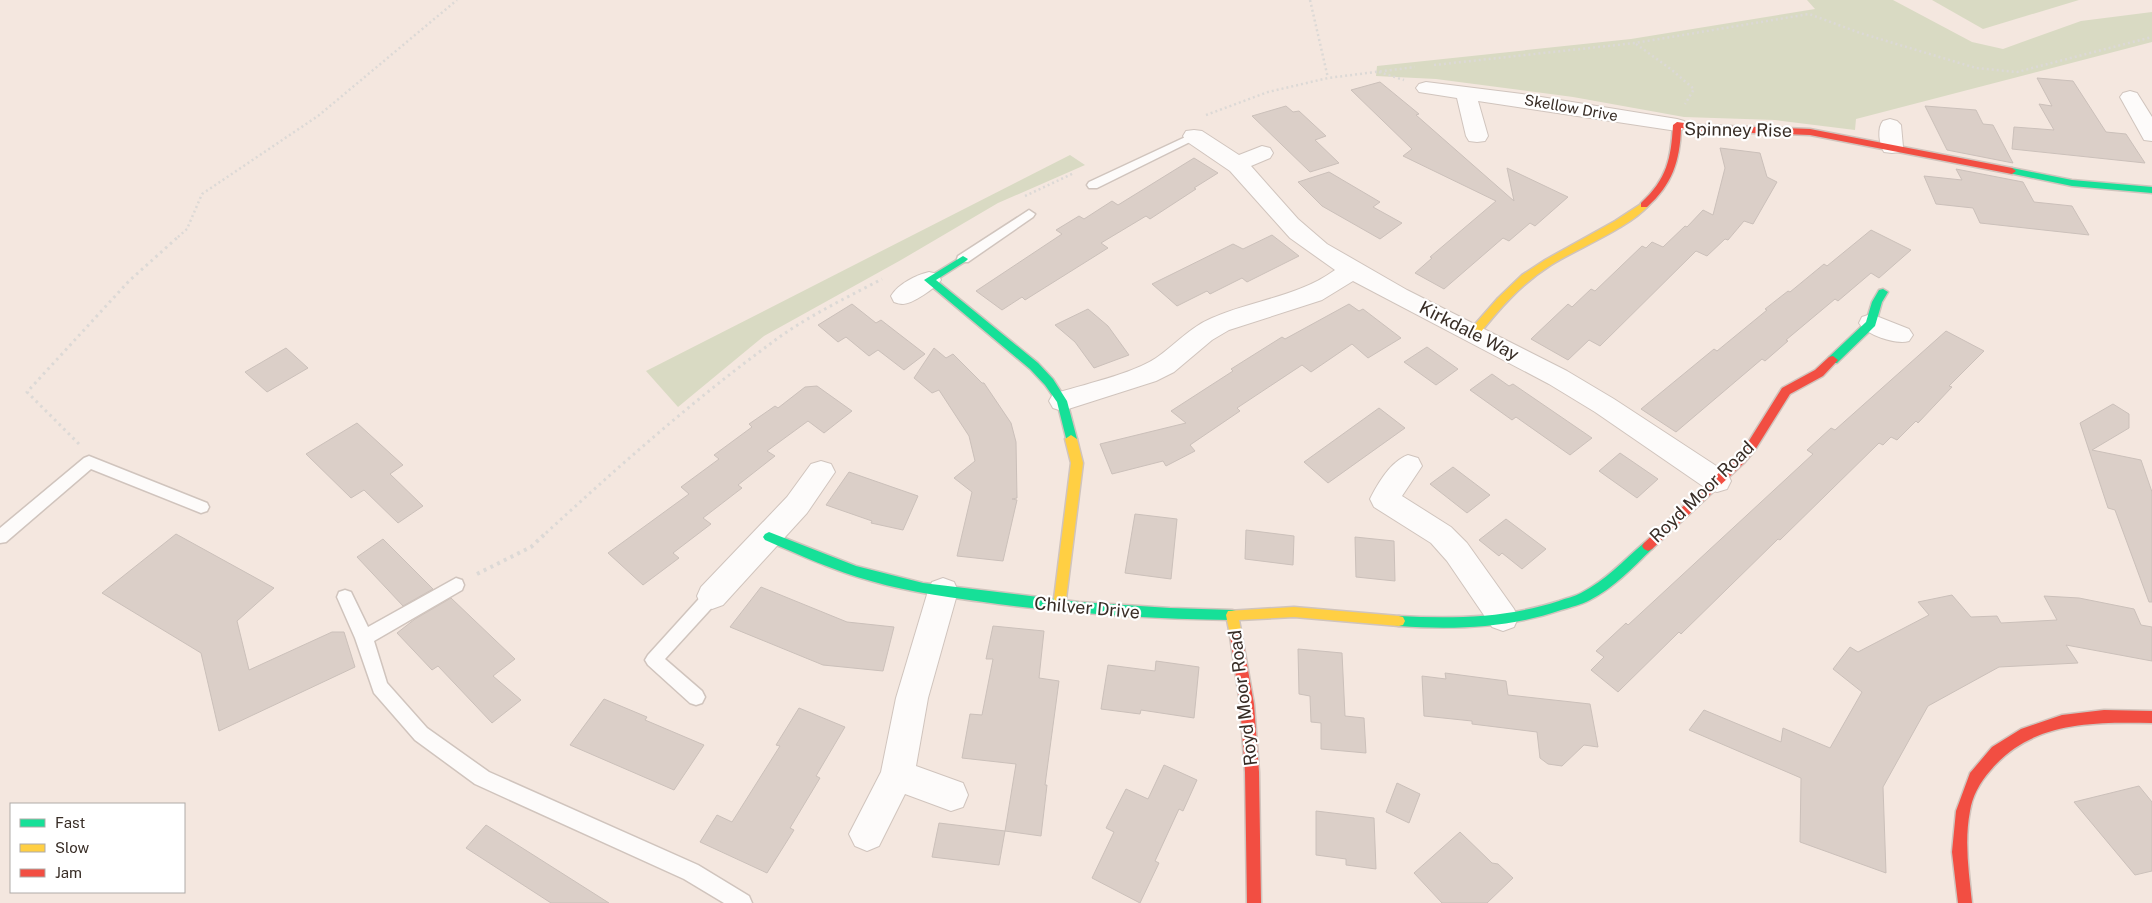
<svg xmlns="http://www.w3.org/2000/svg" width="2152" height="903" viewBox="0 0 2152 903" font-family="'Public Sans',sans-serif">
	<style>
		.green { fill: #d9dac3 }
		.building { fill: #dbcfc8; stroke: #cbc0ba }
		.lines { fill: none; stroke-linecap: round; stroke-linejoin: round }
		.lane-casing { stroke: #d0c4bd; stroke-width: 3 }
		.street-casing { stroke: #d0c4bd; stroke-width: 2 }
		.fast-casing { stroke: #d0c4bd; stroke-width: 3 }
		.slow-casing { stroke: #d0c4bd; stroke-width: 3 }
		.jam-casing { stroke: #d0c4bd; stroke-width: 3 }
		.path-far2 { stroke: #dcd9d6; stroke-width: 2.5; stroke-dasharray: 2 3; stroke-linecap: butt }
		.path-far1 { stroke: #dcd9d6; stroke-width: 3; stroke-dasharray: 2.5 4; stroke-linecap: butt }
		.path { stroke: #dcd9d6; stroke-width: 4; stroke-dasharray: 3 4.5; stroke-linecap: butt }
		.lane { fill: #fdfbfa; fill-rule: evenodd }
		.street { fill: #fdfbfa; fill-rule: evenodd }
		.fast { fill: #16e098; fill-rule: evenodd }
		.slow { fill: #ffcf43; fill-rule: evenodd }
		.jam { fill: #f24e42; fill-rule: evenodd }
		.labels { text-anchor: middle; stroke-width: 4.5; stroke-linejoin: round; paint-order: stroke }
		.far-street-label { font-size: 15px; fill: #382d26; stroke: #fff }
		.street-label { font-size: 18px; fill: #382d26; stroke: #fff }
	</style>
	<rect width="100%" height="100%" fill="#f4e7df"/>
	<!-- green -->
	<g class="green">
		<polygon points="1807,0 1893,0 1972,42 2003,49 2081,21 2152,12 2152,42 1856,119 1855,130 1775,120 1684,117 1573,97 1436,79 1376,76 1377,66 1631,39 1815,9"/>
		<polygon points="1932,0 2079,0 1983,29"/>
		<polygon points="1070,155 1085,165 998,203 901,260 764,336 678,407 646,371"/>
	</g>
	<!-- building -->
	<g class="building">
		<polygon points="2037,78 2073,81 2106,132 2126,134 2145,163 2012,149 2014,127 2054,130 2039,104 2052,106"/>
		<polygon points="1380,82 1419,114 1416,115 1514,201 1507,168 1568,197 1535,226 1530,223 1509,241 1503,238 1444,289 1415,273 1432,258 1430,257 1496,201 1403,156 1412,149 1351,90"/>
		<polygon points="1286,106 1293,112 1299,111 1326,136 1315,140 1339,163 1310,172 1252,116"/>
		<polygon points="1925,106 1976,110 1983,124 1993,125 2013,163 1947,150"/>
		<polygon points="1720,148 1760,153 1767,177 1777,182 1753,224 1744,221 1728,240 1725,239 1707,256 1696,251 1600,346 1589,340 1568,360 1531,339 1568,304 1572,307 1591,289 1595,291 1642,246 1646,248 1652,242 1663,247 1685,226 1687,227 1703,210 1713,215 1725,168"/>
		<polygon points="1194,158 1218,173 1194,188 1196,189 1150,219 1146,216 1101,243 1108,248 1025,300 1022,297 1002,310 976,291 1062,234 1056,230 1079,216 1084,219 1112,201 1118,205"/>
		<polygon points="1956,169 2023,182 2034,202 2072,206 2089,235 1980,223 1973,208 1936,204 1924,176 1962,180"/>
		<polygon points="1329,172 1380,202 1373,207 1402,223 1380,239 1322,206 1298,182"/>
		<polygon points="1871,230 1911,250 1879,278 1871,273 1838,301 1835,299 1786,340 1788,341 1765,361 1762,359 1676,432 1641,409 1714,349 1717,351 1767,310 1765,309 1788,291 1790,292 1824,264 1827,266"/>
		<polygon points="1272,235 1299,256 1247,282 1242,278 1210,294 1207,291 1177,306 1152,284 1233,244 1243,249"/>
		<polygon points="852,304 876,323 881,320 925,354 904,370 878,350 869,356 846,337 838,342 818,325"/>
		<polygon points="1349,304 1359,311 1363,309 1401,338 1368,358 1352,344 1311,372 1302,365 1237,408 1240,411 1190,445 1195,451 1166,466 1163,461 1112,474 1100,444 1186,423 1171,411 1233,371 1231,369 1282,337 1285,339"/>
		<polygon points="1088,309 1108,326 1129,355 1094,368 1075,342 1055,325"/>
		<polygon points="1946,331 1984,351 1949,386 1952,387 1918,423 1916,421 1897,440 1891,437 1883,445 1879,443 1780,540 1778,539 1681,634 1679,632 1618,692 1591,670 1604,657 1596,651 1626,623 1628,625 1813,454 1807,450 1831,428 1835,430"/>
		<polygon points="1427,347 1458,369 1436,385 1404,362"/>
		<polygon points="286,348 308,368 267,392 245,372"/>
		<polygon points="934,348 946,358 953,354 982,383 984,383 1011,423 1016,442 1017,498 1012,499 1017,500 1003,561 957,556 972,492 954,478 975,461 969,436 939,390 932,393 914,378"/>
		<polygon points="1492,374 1509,386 1513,384 1592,438 1570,455 1516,417 1512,420 1470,390"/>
		<polygon points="817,386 852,411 824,433 808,421 767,451 775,456 738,485 742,488 703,518 711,524 673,553 679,558 643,585 608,553 689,494 681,487 719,459 714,455 752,427 749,424 775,406 778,408 805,387"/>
		<polygon points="2113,404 2129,414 2129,428 2092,450 2141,460 2152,492 2152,602 2149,602 2115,510 2108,508 2080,423"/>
		<polygon points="1379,408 1405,428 1328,483 1304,462"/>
		<polygon points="357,423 403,465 390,474 423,506 398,523 364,490 351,498 306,454"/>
		<polygon points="1620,453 1658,479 1637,498 1599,471"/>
		<polygon points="1453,467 1490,495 1467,513 1430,484"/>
		<polygon points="849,472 918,496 903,530 871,523 872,521 826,505"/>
		<polygon points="1135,514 1177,519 1171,579 1125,573"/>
		<polygon points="1506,519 1546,549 1522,569 1502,553 1499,556 1479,540"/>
		<polygon points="1246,530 1294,536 1293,565 1245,559"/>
		<polygon points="176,534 274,588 237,621 249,670 332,632 344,632 355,667 219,731 201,653 102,593"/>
		<polygon points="1355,537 1394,541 1395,581 1356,577"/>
		<polygon points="383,539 433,589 403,606 357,557"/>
		<polygon points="761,587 847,622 894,627 883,671 823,665 730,627"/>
		<polygon points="1952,595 1971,617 1997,616 2001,623 2057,620 2044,596 2079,598 2134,609 2141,625 2152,627 2152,661 2066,645 2078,663 1999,667 1928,706 1883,787 1886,873 1800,842 1801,778 1689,730 1704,710 1781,742 1783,728 1830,748 1862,692 1833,669 1850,647 1858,652 1929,615 1918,602"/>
		<polygon points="451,598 515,659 493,676 521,700 492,723 438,666 432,670 397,633 415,619"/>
		<polygon points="993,626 1044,631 1039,678 1059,681 1045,785 1047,785 1041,836 1005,831 1016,764 962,758 970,714 982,715 993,659 986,659"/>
		<polygon points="1298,649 1342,653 1345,716 1364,718 1366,753 1321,749 1321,723 1311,722 1310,696 1299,694"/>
		<polygon points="1156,661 1199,667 1194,718 1141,710 1140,714 1101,709 1108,665 1155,671"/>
		<polygon points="1445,673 1506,681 1508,695 1590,704 1598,747 1584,745 1562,766 1548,764 1540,758 1537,732 1472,724 1472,721 1424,716 1422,676 1446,679"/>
		<polygon points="604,699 647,717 645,720 704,745 674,790 570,745"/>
		<polygon points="799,708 845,727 816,776 820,778 790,828 794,830 767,873 700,842 717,815 732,822 780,746 776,745"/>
		<polygon points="1164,765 1197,780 1183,811 1179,809 1155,861 1159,863 1140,903 1092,878 1114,832 1106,828 1126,789 1148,799"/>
		<polygon points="1397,783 1420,794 1409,823 1386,812"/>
		<polygon points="2139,786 2152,802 2152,871 2135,875 2074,802"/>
		<polygon points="1316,811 1374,818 1376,869 1346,865 1346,859 1316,855"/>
		<polygon points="939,823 1005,831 999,865 932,857"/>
		<polygon points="486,825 609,903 551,903 466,848"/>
		<polygon points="1460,832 1492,863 1498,864 1513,878 1487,903 1442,903 1414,873"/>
	</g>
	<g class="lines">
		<!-- lane casing -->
		<g class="lane-casing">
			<g id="lane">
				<polygon points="1194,133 1198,134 1200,136 1198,138 1097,188 1089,188 1087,185 1089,182"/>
				<polygon points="1029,210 1035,214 1033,217 968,262 958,262 957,259 958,256"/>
				<polygon points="89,456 207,503 209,507 207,511 201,513 91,469 6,542 0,543 0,528 84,458"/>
				<polygon points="456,578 462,580 464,585 462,590 374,641 387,683 427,728 489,772 698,865 749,896 752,903 724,903 684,879 475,784 415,740 374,693 355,638 337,597 339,592 345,590 351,592 368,627"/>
				<polygon points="712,589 718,591 720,596 718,601 665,659 702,691 705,697 702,703 696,705 690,703 648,665 645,660 648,655 706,591"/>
			</g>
		</g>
		<!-- street casing -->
		<g class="street-casing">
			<g id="street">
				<polygon points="1426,82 1522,94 1677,119 1684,121 1688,125 1684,129 1677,131 1478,101 1488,136 1485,141 1477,142 1469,141 1466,136 1457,98 1419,92 1416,88 1419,84"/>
				<polygon points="2130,91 2137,93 2152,117 2152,141 2144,140 2120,97 2123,93"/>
				<path d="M1890 119 1897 121 1901 125 1903 147 1900 152 1892 153 1884 152C1879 144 1877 128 1883 121Z"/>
				<path d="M1194 130 1202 131 1239 155 1262 146 1270 148 1273 153 1270 158 1251 166 1298 219 1327 244 1407 290 1567 371 1614 399 1727 473 1731 481 1727 489 1717 492 1707 489 1595 412 1549 384 1353 281 1322 300 1229 330 1212 340 1174 372 1156 381 1062 411 1053 408 1049 401 1053 394C1082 385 1132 374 1156 358 1175 345 1190 327 1212 318 1252 300 1298 297 1335 270L1290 238 1230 171 1186 141 1183 136 1186 131Z"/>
				<path d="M929 272 938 274 941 280C936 288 912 304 903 304 900 304 897 303 894 302L891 296C898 284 916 275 929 272Z"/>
				<path d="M1871 314 1909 329 1913 335 1909 341C1896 345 1866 335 1859 323L1862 317Z"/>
				<path d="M1408 455 1418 458 1422 466 1402 496 1451 527 1467 543 1514 609 1518 618 1514 627 1503 631 1492 627 1447 561 1431 543 1374 507 1370 499C1378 483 1391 461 1408 455Z"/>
				<polygon points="821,461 831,464 835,472 807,513 723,605 712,609 701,605 697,596 701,587 787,497 811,464"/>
				<polygon points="943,578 954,582 958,591 928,698 916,766 963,783 968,795 963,807 951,811 905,794 879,846 867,851 855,846 849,834 881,772 896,698 928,591 932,582"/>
			</g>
		</g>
		<!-- fast casing -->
		<g class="fast-casing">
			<g id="fast">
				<polygon points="2012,168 2072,180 2152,187 2152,193 2072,186 2009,173 2009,169"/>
				<polygon points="963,256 968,259 966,261 936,280 1038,363 1053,379 1067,401 1077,439 1075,442 1067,442 1057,402 1045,385 1030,369 924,280"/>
				<polygon points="1883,289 1888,292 1882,302 1875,326 1837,363 1829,363 1828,360 1829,357 1866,322 1872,302 1879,290"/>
				<path d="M769 532 856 566 923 583 1079 602 1170 608 1232 610 1236 611 1238 615 1236 619 1232 620C1154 619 1076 614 998 604 955 598 912 593 871 581 834 571 800 555 765 540L763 537 765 534Z"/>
				<path d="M1648 541 1652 543 1654 546 1652 549C1633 567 1614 588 1590 600 1581 605 1571 607 1561 610 1509 628 1454 630 1399 626L1395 625 1393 621 1395 617 1399 616C1453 619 1507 618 1559 601 1566 598 1574 597 1581 593 1605 581 1624 560 1644 543Z"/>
			</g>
		</g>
		<!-- slow casing -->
		<g class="slow-casing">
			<g id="slow">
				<path d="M1644 202 1649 205C1629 228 1578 248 1551 265 1521 284 1499 309 1477 337H1469L1468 334 1469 331 1498 298 1522 275 1545 260 1615 221Z"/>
				<polygon points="1071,435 1077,439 1083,463 1065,607 1063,611 1059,612 1055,611 1053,607 1071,463 1065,439"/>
				<polygon points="1294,607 1399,616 1403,617 1405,621 1403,625 1399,626 1294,617 1239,620 1242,636 1241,640 1236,642 1231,640 1226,615 1228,611"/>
			</g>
		</g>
		<!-- jam casing -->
		<g class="jam-casing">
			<g id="jam">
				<path d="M1677 122 1699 125 1810 129 2012 168 2016 171 2012 174 1810 135 1699 131 1681 128C1680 161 1672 185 1647 207H1641V203C1667 179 1671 159 1673 125Z"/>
				<polygon points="1833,356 1838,360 1823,376 1790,394 1755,450 1744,463 1652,549 1648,551 1644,549 1642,546 1644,543 1736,457 1747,444 1782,388 1815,370 1829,357"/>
				<polygon points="1236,630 1241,632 1242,636 1254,704 1259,772 1261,903 1247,903 1245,772 1240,704 1230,636 1231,632"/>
				<path d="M2104 710 2152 711V723C2093 722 2031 721 1990 771 1980 782 1972 797 1970 811 1964 842 1969 873 1972 903H1958L1952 852 1956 811 1970 773 1992 747 2021 729 2062 715Z"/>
			</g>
		</g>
		<!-- path-far2 -->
		<g class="path-far2">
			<polyline points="1310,0 1328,78"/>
			<polyline points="1636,44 1672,70 1694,89 1685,104"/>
			<polyline points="1434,65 1635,43 1809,14 1860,33 1976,68 2017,72 2152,37"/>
			<polyline points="1379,72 1404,80"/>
			<polyline points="1206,115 1268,92 1328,78 1415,67"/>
			<polyline points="1025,196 1074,173"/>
			<polyline points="178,237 187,229 202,194 318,116 457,0"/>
		</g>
		<!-- path-far1 -->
		<g class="path-far1">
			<polyline points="79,444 27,392 129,281 179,236"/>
			<path d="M546 533C618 467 691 402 770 344 804 318 844 299 882 279"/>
		</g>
		<!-- path -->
		<polyline class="path" points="477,574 531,547 547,532"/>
		<!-- lane -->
		<use href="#lane" class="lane"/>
		<!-- street -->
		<use href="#street" class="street"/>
		<!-- fast -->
		<use href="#fast" class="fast"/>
		<!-- slow -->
		<use href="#slow" class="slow"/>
		<!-- jam -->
		<use href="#jam" class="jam"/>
	</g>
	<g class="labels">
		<!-- far-street labels -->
		<g class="far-street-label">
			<text transform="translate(1571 108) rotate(10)" y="5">Skellow Drive</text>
		</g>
		<!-- street labels -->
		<g class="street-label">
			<text transform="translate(1738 130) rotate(1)" y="6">Spinney Rise</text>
			<text transform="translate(1469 331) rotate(27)" y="6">Kirkdale Way</text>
			<text transform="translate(1702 492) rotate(-44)" y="6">Royd Moor Road</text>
			<text transform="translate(1087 608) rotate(5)" y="6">Chilver Drive</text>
			<text transform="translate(1243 698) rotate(-97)" y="6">Royd Moor Road</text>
		</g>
	</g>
	<!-- legend -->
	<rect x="10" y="803" width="175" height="90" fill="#ffffff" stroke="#afaba8"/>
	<rect x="20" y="819" width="25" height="8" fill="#16e098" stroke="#afaba8"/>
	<text x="55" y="828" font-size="15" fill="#382d26">Fast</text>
	<rect x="20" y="844" width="25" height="8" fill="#ffcf43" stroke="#afaba8"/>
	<text x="55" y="853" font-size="15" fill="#382d26">Slow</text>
	<rect x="20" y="869" width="25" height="8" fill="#f24e42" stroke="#afaba8"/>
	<text x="55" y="878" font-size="15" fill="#382d26">Jam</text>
</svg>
